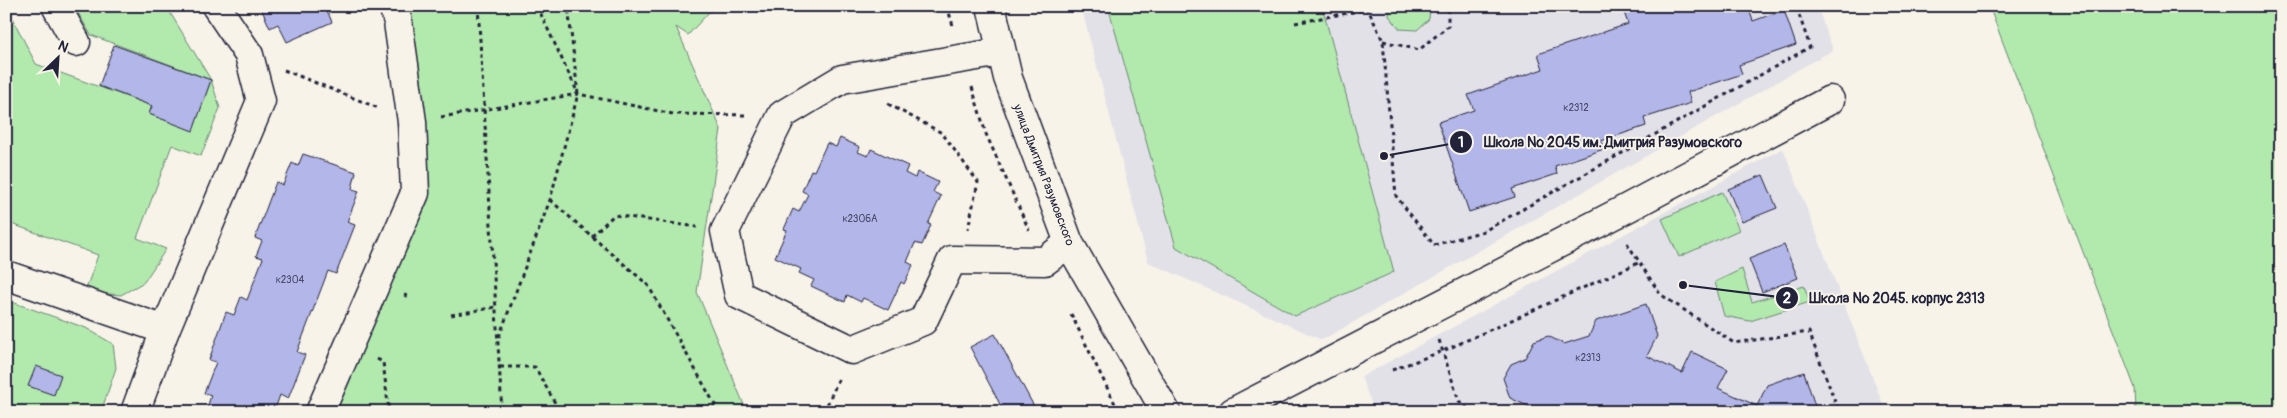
<svg xmlns="http://www.w3.org/2000/svg" width="2287" height="418" viewBox="0 0 2287 418" font-family="Pangolin,sans-serif">
	<style>
		.built { fill: #e2e1e8 }
		.green { fill: #b2e9ad; stroke: #6a8674 }
		.building { fill: #b2b6e8; stroke: #22223b }
		.lines { fill: none; stroke-linecap: round; stroke-linejoin: round }
		.minor-casing { stroke: #22223b; stroke-width: 31 }
		.path { stroke: #22223b; stroke-width: 3; stroke-dasharray: 4 4; stroke-linecap: butt }
		.minor { stroke: #f7f3e8; stroke-width: 28 }
		.labels { text-anchor: middle; stroke-width: 4; stroke-linejoin: round; paint-order: stroke }
		.number-label { font-size: 10px; fill: #464766 }
		.street-label { font-size: 12px; fill: #22223b; stroke: #f7f3e8 }
		.leader { fill: none; stroke: #22223b; stroke-width: 2 }
		.callout-dot { fill: #22223b; stroke: #f7f3e8; stroke-width: 2 }
		.mark-label { font-size: 15px; text-anchor: middle; font-weight: bold; fill: #fff }
		.callout-label { font-size: 14px; text-anchor: middle; font-weight: bold; fill: #22223b; stroke: #f7f3e8; stroke-width: 4; stroke-linejoin: round; paint-order: stroke }
	</style>
	<rect width="100%" height="100%" fill="#f7f3e8"/>
	<filter id="ink" filterUnits="userSpaceOnUse"><feTurbulence type="fractalNoise" baseFrequency=".02" numOctaves="2"/><feDisplacementMap in="SourceGraphic" scale="10" xChannelSelector="R" yChannelSelector="G"/><feConvolveMatrix kernelMatrix="1 2 1 2 8 2 1 2 1" color-interpolation-filters="sRGB"/></filter>
	<g filter="url(#ink)">
		<!-- built -->
		<g class="built">
			<polygon points="1081,6 1817,6 1833,50 1322,340 1148,262"/>
			<polygon points="1783,148 1886,412 1375,412 1361,377"/>
		</g>
		<!-- green -->
		<g class="green">
			<polygon points="6,6 36,64 152,106 149,114 193,130 211,80 91,35 74,6 166,6 211,80 220,108 201,156 172,145 137,238 166,249 144,282 121,295 85,292 98,255 6,222"/>
			<polygon points="397,6 703,6 710,11 688,35 676,27 721,129 697,292 747,412 329,412 427,190"/>
			<polygon points="1108,6 1322,6 1394,272 1295,316 1176,247"/>
			<polygon points="1390,6 1430,6 1429,19 1417,30 1400,29 1389,16"/>
			<polygon points="1989,6 2281,6 2281,412 2136,412 2135,388"/>
			<polygon points="1722,192 1739,230 1679,257 1662,219"/>
			<polygon points="1742,269 1752,302 1804,286 1810,302 1750,321 1724,316 1715,282"/>
			<polygon points="6,300 86,328 113,344 116,368 101,412 6,412"/>
		</g>
		<!-- building -->
		<g class="building">
			<polygon points="260,6 325,6 332,22 287,42 278,24 270,28"/>
			<polygon points="1622,6 1748,6 1753,21 1784,10 1796,45 1739,65 1742,74 1688,92 1691,103 1644,118 1646,126 1601,141 1604,149 1555,166 1557,174 1512,189 1515,197 1469,212 1438,122 1474,110 1468,95 1543,69 1538,54 1628,24"/>
			<polygon points="114,45 211,80 193,131 149,114 152,106 99,86"/>
			<polygon points="840,138 860,147 858,152 868,156 871,149 908,166 905,173 915,178 917,172 938,182 933,192 941,196 928,224 931,225 922,245 915,243 907,262 913,265 904,284 901,282 888,310 863,298 861,302 847,295 845,302 811,286 814,280 799,273 801,269 775,257 787,230 784,229 793,209 799,212 808,194 802,191 811,170 814,171 827,143 836,147"/>
			<polygon points="303,154 356,172 352,189 359,191 347,222 355,225 336,274 328,271 297,352 305,355 288,399 280,395 274,412 206,412 211,395 204,393 216,362 209,360 226,312 234,315 241,297 247,300 263,258 256,256 262,241 255,238 276,182 283,185 292,163 298,166"/>
			<polygon points="1763,175 1777,208 1742,222 1728,189"/>
			<polygon points="1784,245 1798,278 1762,292 1749,259"/>
			<polygon points="1646,304 1657,336 1647,356 1682,373 1692,352 1728,369 1718,388 1757,406 1767,385 1804,372 1817,412 1533,412 1532,408 1510,398 1503,378 1511,364 1525,358 1534,341 1548,336 1564,344 1589,336 1596,321"/>
			<polygon points="995,334 1037,412 1004,412 970,347"/>
			<polygon points="36,366 61,375 54,395 28,386"/>
		</g>
		<g class="lines">
			<!-- minor casing -->
			<g class="minor-casing">
				<g id="minor">
					<polyline points="56,6 76,42"/>
					<polyline points="991,6 1008,78 1069,243 1166,412"/>
					<polyline points="1001,52 842,79 782,115 725,231 739,295 852,350 923,321 952,260 1045,261 1069,243"/>
					<polyline points="6,275 165,330"/>
					<polyline points="135,412 165,330 261,101 249,55 216,6"/>
					<polyline points="320,412 415,193 412,122 398,22 393,6"/>
					<polyline points="1233,412 1616,214 1830,100"/>
				</g>
			</g>
			<!-- path -->
			<g class="path">
				<polyline points="478,6 502,412"/>
				<polyline points="537,6 576,89"/>
				<polyline points="947,6 954,29"/>
				<polyline points="1369,6 1368,9 1383,41 1396,196 1434,245 1484,231 1810,47 1796,6"/>
				<polyline points="710,11 713,6"/>
				<polyline points="1295,23 1368,9"/>
				<polyline points="1383,41 1419,50 1448,26 1448,6"/>
				<polyline points="284,70 378,108"/>
				<polyline points="972,87 986,134 1029,230"/>
				<polyline points="888,104 942,133 978,182 968,229"/>
				<polyline points="441,117 578,94 673,114 749,115"/>
				<polyline points="550,200 648,285 719,412"/>
				<polyline points="592,236 614,215 697,227"/>
				<polyline points="1627,243 1660,294 1734,343 1809,332 1839,412"/>
				<polyline points="404,295 411,297"/>
				<polyline points="1071,314 1119,412"/>
				<polyline points="451,315 496,307"/>
				<polyline points="499,337 550,200 578,94 568,6"/>
				<polyline points="1439,340 1459,401 1472,412"/>
				<polyline points="377,359 383,362 389,412"/>
				<polyline points="500,367 535,367 560,412"/>
				<polyline points="1392,370 1443,351 1638,263"/>
				<polyline points="824,412 839,378"/>
			</g>
			<!-- minor -->
			<use href="#minor" class="minor"/>
		</g>
	</g>
	<g class="labels">
		<!-- number labels -->
		<g class="number-label">
			<text x="1576" y="111">к2312</text>
			<text x="860" y="222">к2306А</text>
			<text x="290" y="283">к2304</text>
			<text x="1588" y="361">к2313</text>
		</g>
		<!-- street labels -->
		<g class="street-label">
			<text transform="translate(1044 175) rotate(69)" y="4">улица Дмитрия Разумовского</text>
		</g>
	</g>
	<!-- callouts -->
	<path class="leader" d="M1384 156L1461 142M1683 285L1787 298"/>
	<g class="callout-dot">
		<circle cx="1384" cy="156" r="5"/>
		<circle cx="1683" cy="285" r="5"/>
		<circle cx="1461" cy="142" r="12"/>
		<circle cx="1787" cy="298" r="12"/>
	</g>
	<g class="mark-label">
		<text x="1461" y="147">1</text>
		<text x="1787" y="303">2</text>
	</g>
	<g class="callout-label">
		<text x="1613" y="147">Школа № 2045 им. Дмитрия Разумовского</text>
		<text x="1897" y="303">Школа № 2045. корпус 2313</text>
	</g>
	<!-- margin -->
	<rect width="2287" height="418" fill="none" stroke="#f7f3e8" stroke-width="25"/>
	<rect x="12" y="12" width="2262" height="393" fill="none" stroke="#22223b" stroke-width="2" filter="url(#ink)"/>
	<!-- north arrow -->
	<g transform="translate(58 58) rotate(25)" stroke="#f7f3e8" stroke-width="4" paint-order="stroke">
	<path d="M0-4L9 19L0 12L-9 19Z" fill="#22223b"/>
	<text y="-8" font-size="14" font-weight="bold" text-anchor="middle" fill="#22223b">N</text>
	</g>
</svg>
